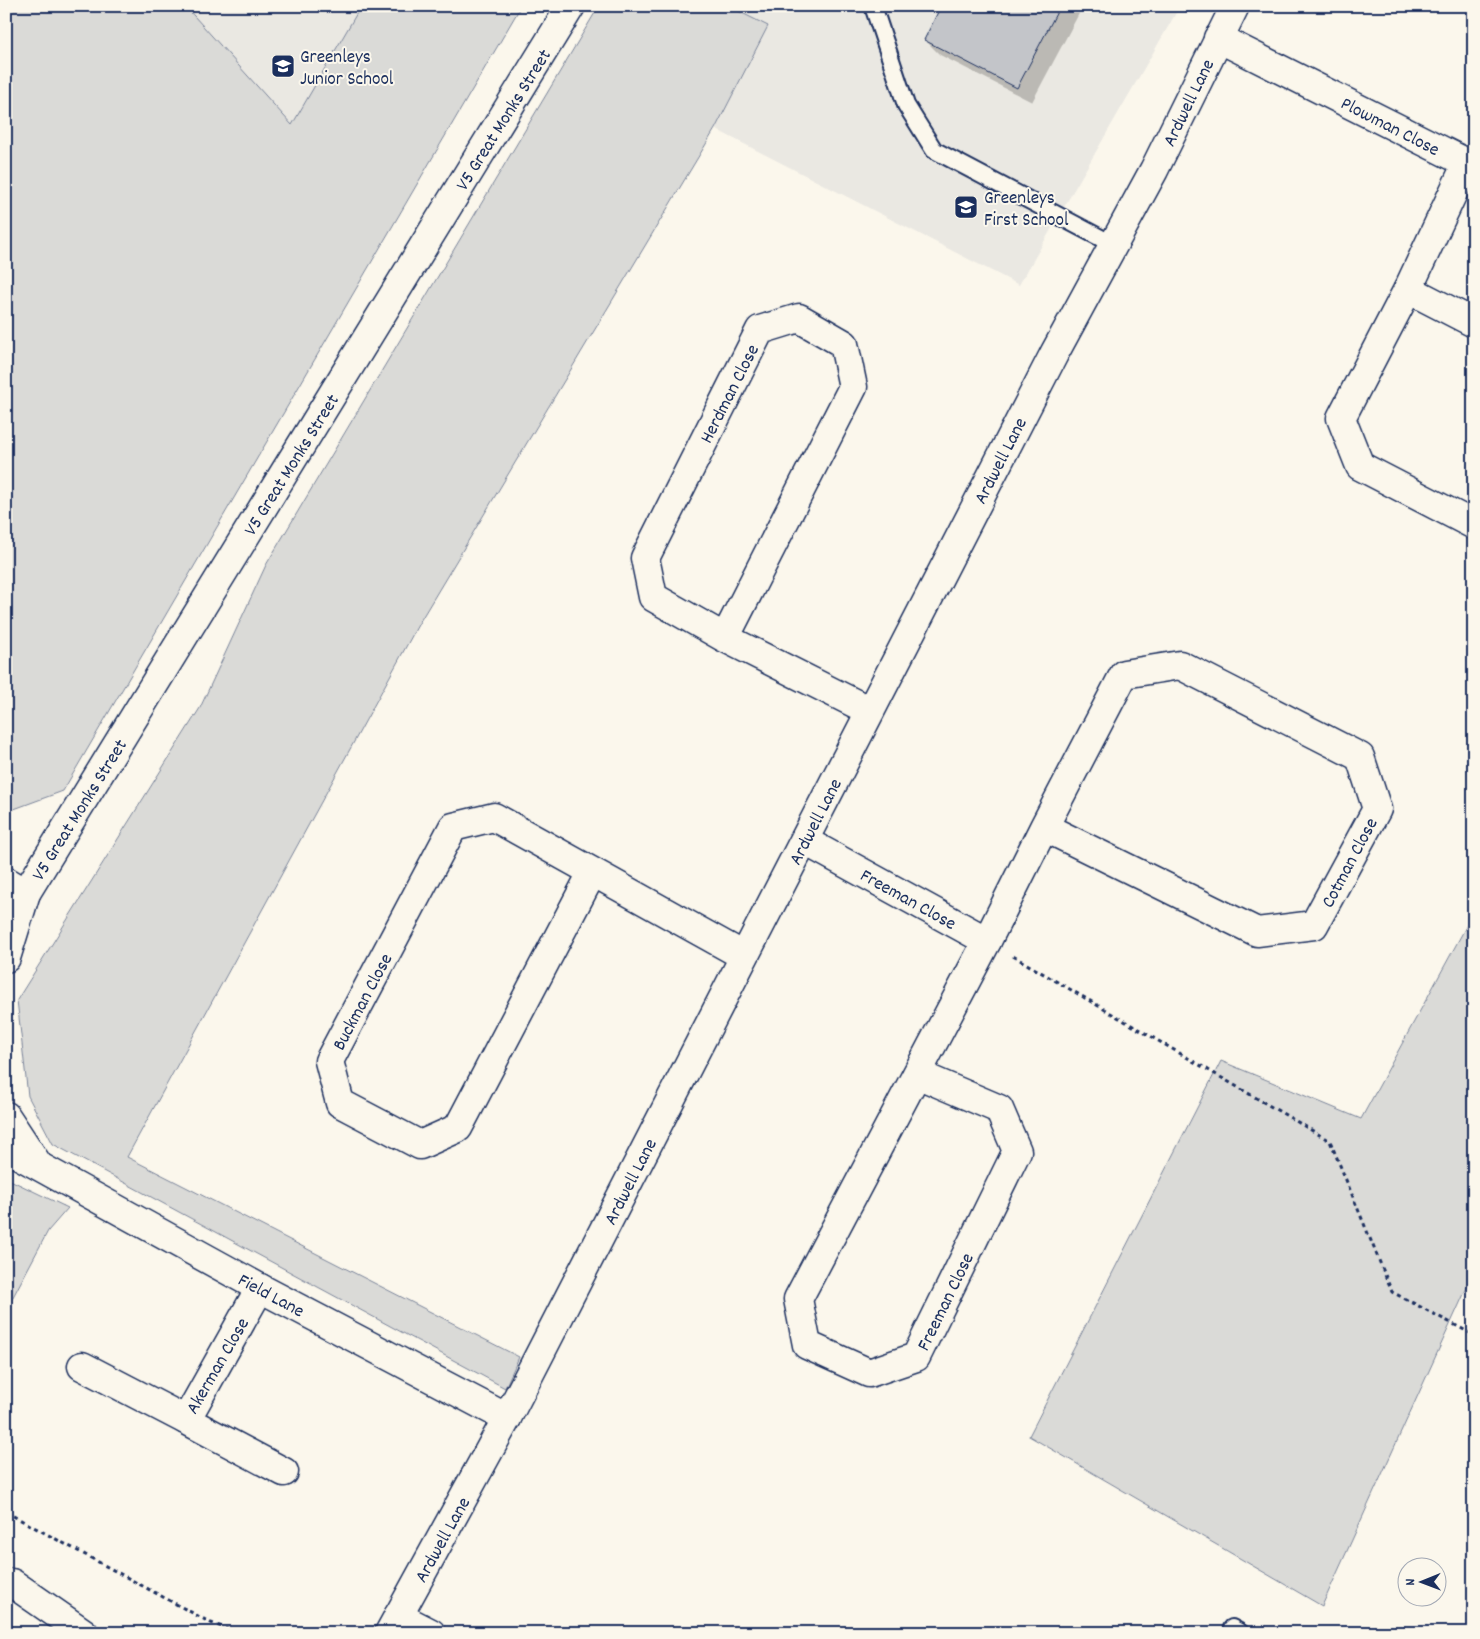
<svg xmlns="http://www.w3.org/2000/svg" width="1480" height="1639" viewBox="0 0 1480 1639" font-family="Dekko,sans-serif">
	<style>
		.built { fill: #eae8e2 }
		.green { fill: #dadad7; stroke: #7a849a }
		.shadow { fill: #0003 }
		.building { fill: #c3c5c9; stroke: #1b2f5e }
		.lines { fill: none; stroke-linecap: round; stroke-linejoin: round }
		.service-casing { stroke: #1b2f5e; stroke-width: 20 }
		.minor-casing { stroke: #1b2f5e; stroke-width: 31 }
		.tertiary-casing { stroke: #1b2f5e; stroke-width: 31 }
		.path { stroke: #1b2f5e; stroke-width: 3; stroke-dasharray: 4 4; stroke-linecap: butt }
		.service { stroke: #fbf7ec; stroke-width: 16 }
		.minor { stroke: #fbf7ec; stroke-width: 28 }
		.tertiary { stroke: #fbf7ec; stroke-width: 28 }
		.labels { text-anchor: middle; stroke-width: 4; stroke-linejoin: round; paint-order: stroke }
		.poi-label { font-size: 19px; fill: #1b2f5e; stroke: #fbf7ec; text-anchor: start }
		.street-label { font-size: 19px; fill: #1b2f5e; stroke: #fbf7ec }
	</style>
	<rect width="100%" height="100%" fill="#fbf7ec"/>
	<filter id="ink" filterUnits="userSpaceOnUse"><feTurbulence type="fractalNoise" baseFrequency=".02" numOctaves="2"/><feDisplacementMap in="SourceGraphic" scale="10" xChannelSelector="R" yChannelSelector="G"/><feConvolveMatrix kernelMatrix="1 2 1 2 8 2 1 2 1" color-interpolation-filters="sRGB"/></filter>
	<g filter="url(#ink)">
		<!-- built -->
		<g class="built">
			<polygon points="185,6 361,6 292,126"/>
			<polygon points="728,6 1180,6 1019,285 715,129 767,26"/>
		</g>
		<!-- green -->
		<g class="green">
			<polygon points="6,6 185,6 292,125 361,6 521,6 63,791 6,812"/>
			<polygon points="599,6 728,6 768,26 715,129 419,623 127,1157 519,1357 505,1388 53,1144 28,1096 17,1000 200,708 266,565"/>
			<polygon points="1474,912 1474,1272 1322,1606 1029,1436 1221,1061 1361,1119"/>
			<polygon points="6,1178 68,1208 48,1231 6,1310"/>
		</g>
		<!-- shadow -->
		<polygon class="shadow" points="942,6 1083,6 1032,102 940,55 925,40"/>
		<!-- building -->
		<polygon class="building" points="941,6 1060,6 1017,88 924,40"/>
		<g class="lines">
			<!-- service casing -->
			<g class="service-casing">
				<g id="service">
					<polyline points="873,6 906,105 934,150 1114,245"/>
					<polyline points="1232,1628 1241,1633"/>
				</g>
			</g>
			<!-- minor casing -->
			<g class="minor-casing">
				<g id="minor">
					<polyline points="1218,38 1467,163 1408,289 1341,418 1360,466 1474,525"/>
					<polyline points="1408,289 1474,323"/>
					<polyline points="725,638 853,387 844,344 799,318 760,330 645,558 653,597 725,638 870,711"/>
					<polyline points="805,841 987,941 798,1299 807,1345 869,1373 916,1357 1017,1151 999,1109 917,1074"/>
					<polyline points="592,873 458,1128 420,1145 340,1103 329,1061 453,827 494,817 744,956"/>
					<polyline points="6,881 26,893 6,958"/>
					<polyline points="987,941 1044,827 1257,932 1314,925 1377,809 1360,757 1180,665 1124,674 1044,827"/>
					<polyline points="6,1116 37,1163"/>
					<polyline points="6,1148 260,1288 507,1418"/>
					<polyline points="82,1366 186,1420 260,1288"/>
					<polyline points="186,1420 284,1472"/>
					<polyline points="12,1583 84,1633"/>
					<polyline points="398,1616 431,1633"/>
					<polyline points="389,1633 507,1418 1054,354 1154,170 1235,6"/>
				</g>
			</g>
			<!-- tertiary casing -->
			<g class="tertiary-casing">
				<polyline id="tertiary" points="6,921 26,893 571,6"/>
			</g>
			<!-- path -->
			<g class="path">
				<polyline points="1013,956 1330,1141 1392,1292 1474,1335"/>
				<polyline points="6,1512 211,1623 239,1633"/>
			</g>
			<!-- service -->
			<use href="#service" class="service"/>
			<!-- minor -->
			<use href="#minor" class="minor"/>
			<!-- tertiary -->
			<use href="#tertiary" class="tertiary"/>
		</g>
	</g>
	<!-- icons -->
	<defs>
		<g id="school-square" transform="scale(1.25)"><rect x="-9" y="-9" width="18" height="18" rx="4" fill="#1b2f5e" stroke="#fbf7ec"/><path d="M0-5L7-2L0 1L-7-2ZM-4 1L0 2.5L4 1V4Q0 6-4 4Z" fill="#fff"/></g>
	</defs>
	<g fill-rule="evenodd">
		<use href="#school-square" x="283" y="66"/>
		<use href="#school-square" x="966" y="207"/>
	</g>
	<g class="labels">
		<!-- poi labels -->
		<g class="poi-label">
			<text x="300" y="62">Greenleys<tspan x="300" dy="22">Junior School</tspan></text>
			<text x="984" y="203">Greenleys<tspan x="984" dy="22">First School</tspan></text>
		</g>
		<!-- street labels -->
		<g class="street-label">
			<text transform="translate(1187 102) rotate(-64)" y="7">Ardwell Lane</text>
			<text transform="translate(502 119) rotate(-58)" y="7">V5 Great Monks Street</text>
			<text transform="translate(1391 125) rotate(27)" y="7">Plowman Close</text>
			<text transform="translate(728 393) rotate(-63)" y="7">Herdman Close</text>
			<text transform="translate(999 460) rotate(-63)" y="7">Ardwell Lane</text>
			<text transform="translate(290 464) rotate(-58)" y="7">V5 Great Monks Street</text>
			<text transform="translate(78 809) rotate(-58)" y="7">V5 Great Monks Street</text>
			<text transform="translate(814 821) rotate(-63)" y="7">Ardwell Lane</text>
			<text transform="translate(1348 862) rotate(-62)" y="7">Cotman Close</text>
			<text transform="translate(909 898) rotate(29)" y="7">Freeman Close</text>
			<text transform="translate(361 1001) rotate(-62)" y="7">Buckman Close</text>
			<text transform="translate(629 1181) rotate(-63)" y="7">Ardwell Lane</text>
			<text transform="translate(272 1294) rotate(28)" y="7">Field Lane</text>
			<text transform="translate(944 1301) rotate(-64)" y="7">Freeman Close</text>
			<text transform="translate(216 1365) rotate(-60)" y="7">Akerman Close</text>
			<text transform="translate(441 1539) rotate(-61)" y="7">Ardwell Lane</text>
		</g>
	</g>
	<!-- margin -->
	<rect width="1480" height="1639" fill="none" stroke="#fbf7ec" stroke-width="25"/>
	<rect x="12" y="12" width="1455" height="1614" fill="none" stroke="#1b2f5e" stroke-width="2" filter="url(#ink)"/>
	<!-- north arrow -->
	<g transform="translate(1422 1582) rotate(269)"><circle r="24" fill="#fbf7ec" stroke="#a1a7b3"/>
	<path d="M0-4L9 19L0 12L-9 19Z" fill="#1b2f5e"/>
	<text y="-8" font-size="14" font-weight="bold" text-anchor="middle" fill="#1b2f5e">N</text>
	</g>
</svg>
